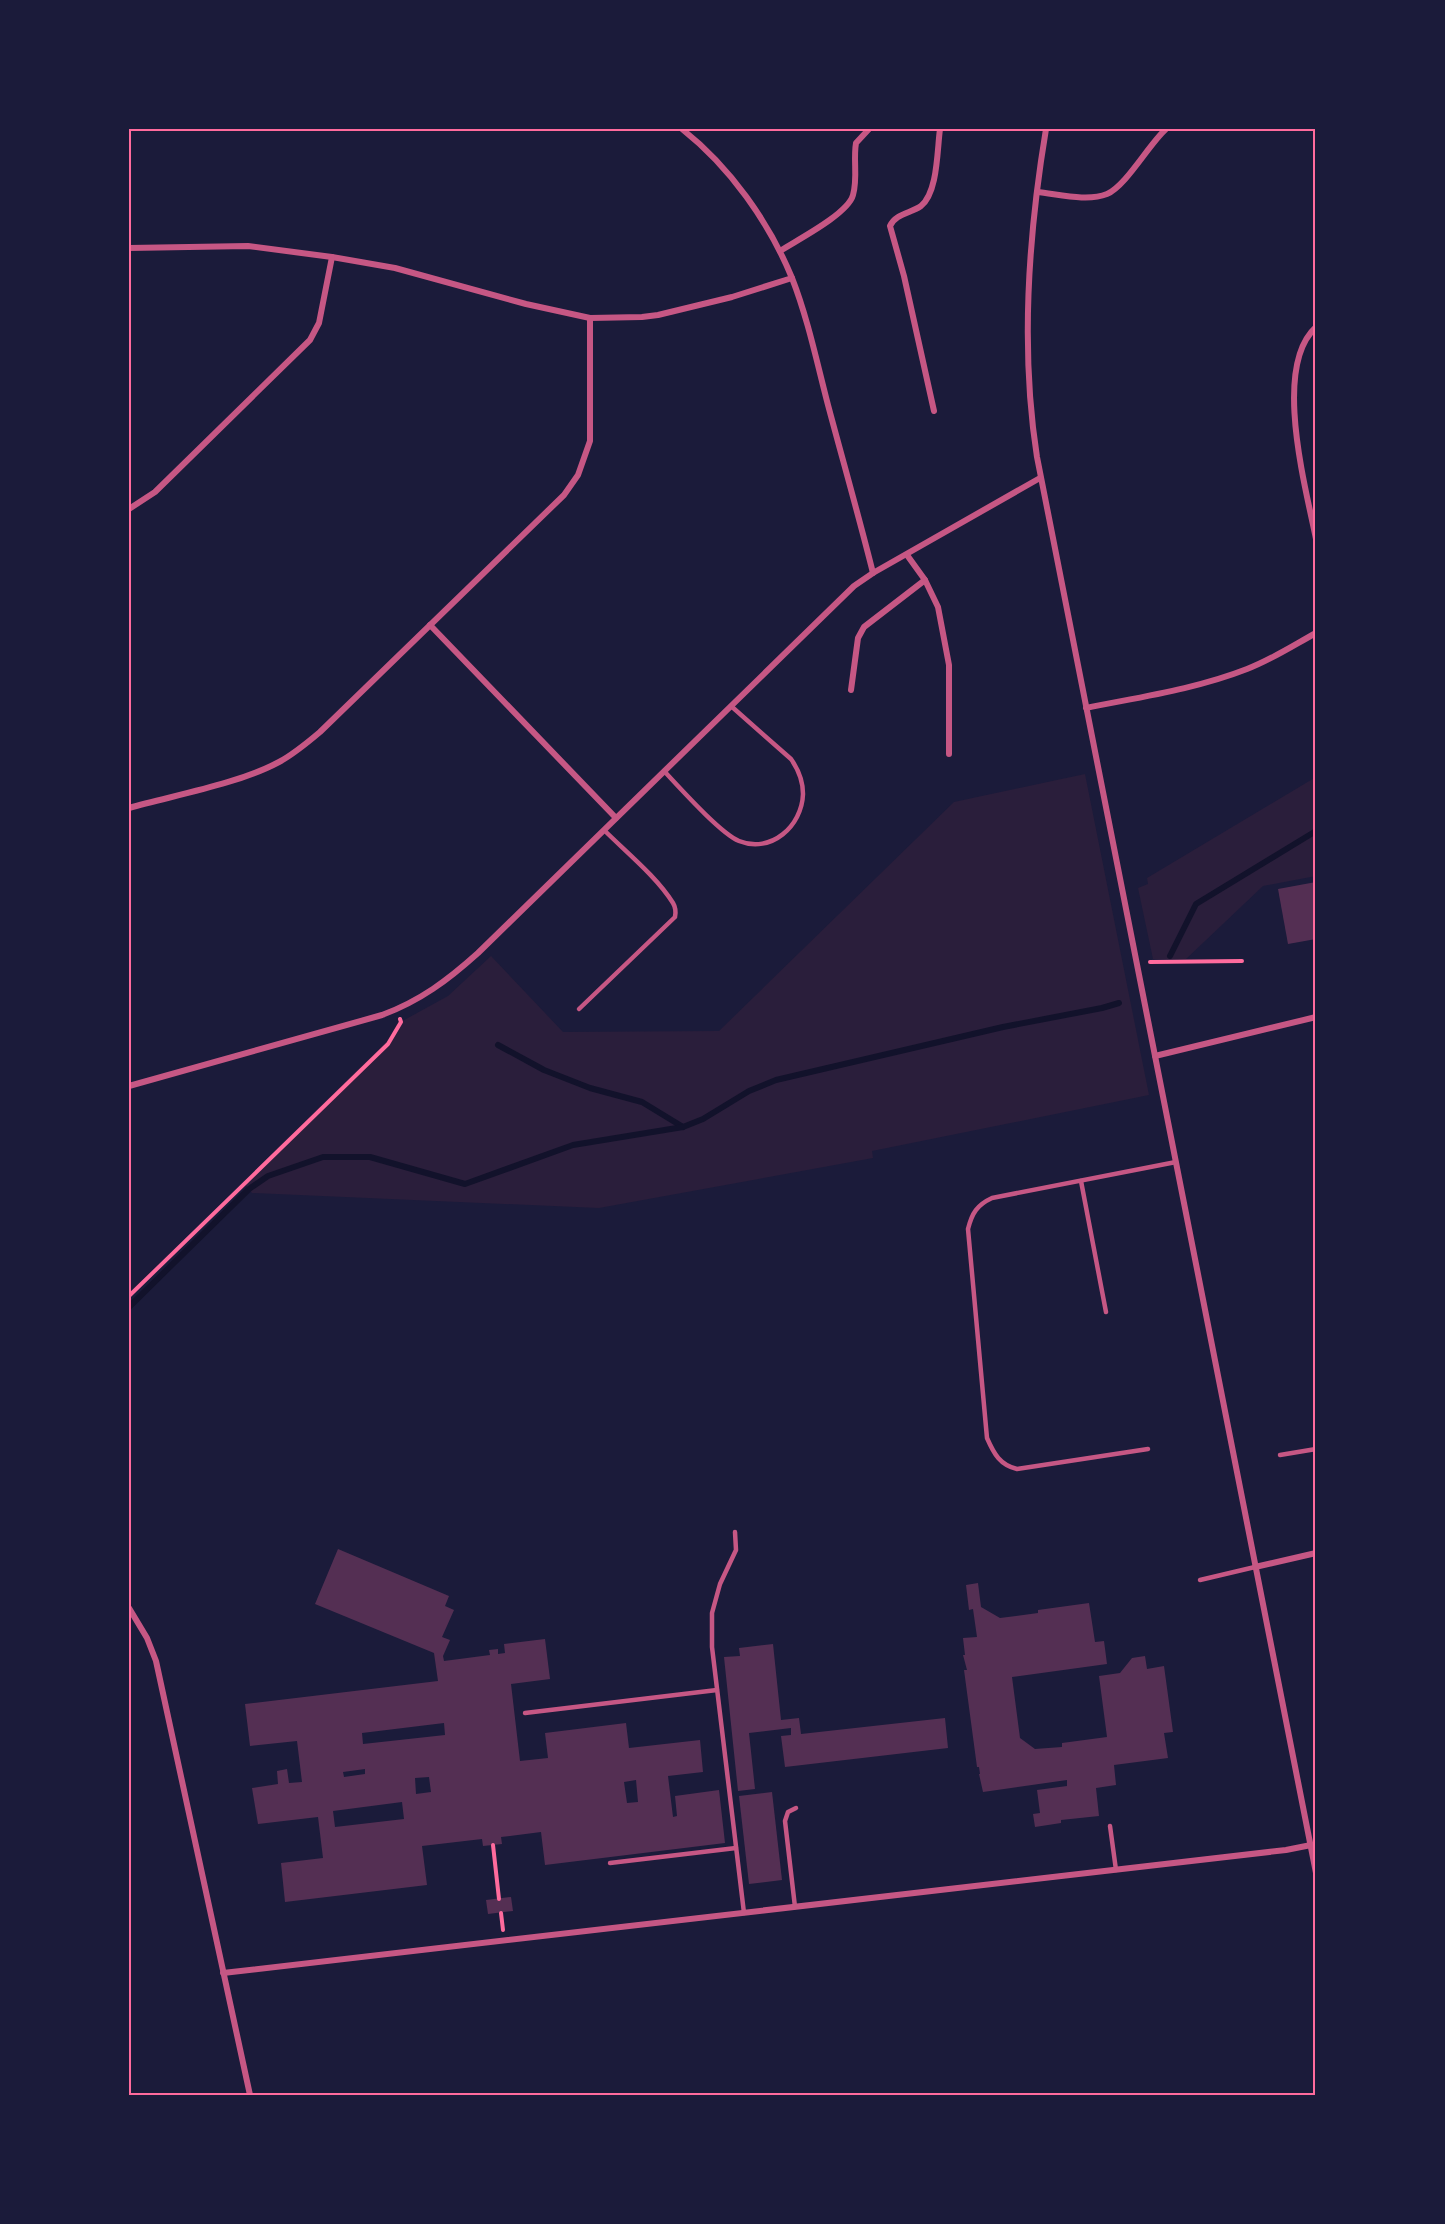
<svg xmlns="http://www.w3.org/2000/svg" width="1445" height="2224" viewBox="0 0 1445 2224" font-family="Manrope,sans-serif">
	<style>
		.green { fill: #2a1e3b }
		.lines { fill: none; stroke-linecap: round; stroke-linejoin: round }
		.stream { stroke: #12122b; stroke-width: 6 }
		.building { fill: #542f53; fill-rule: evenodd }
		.path { stroke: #ff6b9d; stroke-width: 4 }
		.service { stroke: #c65784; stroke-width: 4.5 }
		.minor { stroke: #c65784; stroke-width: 6 }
		.neatline { fill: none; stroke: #ff6b9d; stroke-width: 2 }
	</style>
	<rect width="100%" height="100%" fill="#1b1b3a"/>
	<!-- green -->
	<g class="green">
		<polygon points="1085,774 1149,1095 872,1151 873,1158 599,1208 252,1193 243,1182 387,1041 397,1024 448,996 491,956 563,1032 719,1031 954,802"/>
		<polygon points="1316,777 1316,876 1263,886 1186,959 1153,959 1138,888 1148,884 1147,878"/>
	</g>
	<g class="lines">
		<!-- stream -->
		<g class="stream">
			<polyline points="1170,956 1196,904 1316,831"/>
			<polyline points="498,1045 544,1070 590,1088 642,1102 683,1127"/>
			<polyline points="129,1307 249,1189 268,1176 323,1157 370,1157 465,1184 573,1145 683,1127 703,1119 749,1091 776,1080 1003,1027 1102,1008 1119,1003"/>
		</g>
	</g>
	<!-- building -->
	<g class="building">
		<polygon points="1316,882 1316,939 1288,944 1278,889"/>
		<path d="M338 1549 449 1596 445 1606 454 1610 442 1637 450 1640 443 1656 444 1661 490 1655 489 1650 498 1649V1654L505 1653 504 1644 545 1639 550 1679 511 1684 520 1761 548 1758 545 1733 626 1723 629 1748 700 1740 703 1772 668 1776 673 1817 677 1816 675 1796 719 1790 725 1843 545 1865 541 1832 501 1837 502 1844 483 1846 482 1839 422 1846 427 1885 285 1902 281 1863 323 1858 318 1817 258 1824 252 1788 278 1784 277 1771 287 1769 289 1783 302 1782 297 1741 250 1746 245 1704 438 1681 434 1653 315 1604ZM444 1723 445 1735 363 1744 362 1733ZM365 1769V1774L344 1777 343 1772ZM429 1777 431 1792 416 1794 415 1778ZM636 1780 638 1802 627 1803 624 1782ZM402 1802 404 1819 335 1827 333 1811Z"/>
		<polygon points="978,1583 981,1607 1000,1618 1038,1613 1038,1610 1089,1603 1095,1642 1104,1641 1107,1664 1012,1677 1020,1738 1035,1749 1062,1747 1062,1743 1107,1737 1099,1676 1120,1673 1132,1658 1145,1656 1147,1669 1164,1666 1173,1732 1164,1733 1168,1758 1114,1765 1116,1785 1096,1788 1099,1816 1061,1820 1061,1823 1035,1827 1033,1814 1040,1813 1037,1790 1067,1786 1067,1780 983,1792 979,1774 980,1774 979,1767 977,1767 964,1670 967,1670 963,1655 965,1655 963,1638 977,1637 973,1609 969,1610 966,1585"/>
		<polygon points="773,1644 781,1720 799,1718 801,1734 945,1718 948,1748 785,1767 781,1736 791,1735 791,1728 749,1733 755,1789 738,1791 724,1657 740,1656 739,1648"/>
		<polygon points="772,1792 782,1880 749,1884 739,1796"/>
		<polygon points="511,1897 513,1911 488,1914 486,1900"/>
	</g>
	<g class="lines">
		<!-- path -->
		<g class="path">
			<polyline points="1150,962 1242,961"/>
			<polyline points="129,1296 388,1044 401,1022 400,1019"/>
			<polyline points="493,1845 499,1899"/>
			<polyline points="501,1913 503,1930"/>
		</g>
		<!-- service -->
		<g class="service">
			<path d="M664 771C680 788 720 833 739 841 771 854 802 826 803 794 803 781 798 769 791 759L731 706"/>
			<path d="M579 1009 675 917C676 912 676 908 673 903 657 877 626 852 604 830"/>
			<polyline points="1081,1181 1106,1312"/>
			<path d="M1148 1449 1017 1469C1000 1465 994 1454 987 1438L968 1229C972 1213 977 1205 992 1198L1176 1162"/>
			<polyline points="1280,1455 1316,1449"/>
			<polyline points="735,1532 736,1550 720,1584 712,1613 712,1647 744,1913"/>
			<polyline points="1200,1580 1255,1567"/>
			<polyline points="525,1713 717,1690"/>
			<polyline points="1110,1826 1116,1870"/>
			<polyline points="610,1863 736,1848"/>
			<polyline points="795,1907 785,1821 788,1812 796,1808"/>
		</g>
		<!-- minor -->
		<g class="minor">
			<path d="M682 129C730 167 769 222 792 278 808 319 817 363 828 405 843 461 859 517 873 573"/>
			<path d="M1046 129C1028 237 1020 349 1037 457L1316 1873"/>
			<path d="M1037 192C1058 194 1087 202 1107 194 1126 186 1149 144 1166 129"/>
			<polyline points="129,248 248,246 332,257 395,268 526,304 590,318 642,317 658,315 732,297 792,278"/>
			<path d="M780 251C797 240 848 214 853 195 858 178 853 160 856 143L869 129"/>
			<path d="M1316 327C1272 367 1306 488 1316 539"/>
			<path d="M934 411 904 276 890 226C895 214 911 213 921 206 938 192 937 150 940 129"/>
			<polyline points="129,509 155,492 310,340 319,323 332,257"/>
			<polyline points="907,555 925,580 938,607 949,665 949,754"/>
			<polyline points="430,625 616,818"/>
			<polyline points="851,690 858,638 864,627 925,580"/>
			<path d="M1086 708C1140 697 1196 689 1247 669 1271 660 1294 645 1316 633"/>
			<path d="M129 808C175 795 238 784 279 762 294 754 307 743 320 732L564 495 578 475 590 441V318"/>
			<polyline points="1155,1056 1316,1017"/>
			<path d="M129 1086 382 1015C420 1001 448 980 478 953L854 586 873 573 1040 478"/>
			<polyline points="1255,1567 1316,1553"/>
			<polyline points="129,1608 147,1638 156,1661 250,2095"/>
			<polyline points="223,1973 1286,1850 1311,1845"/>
		</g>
	</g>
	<!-- border -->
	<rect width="1445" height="2224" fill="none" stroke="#1b1b3a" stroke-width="261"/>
	<rect x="130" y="130" width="1184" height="1964" class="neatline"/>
</svg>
